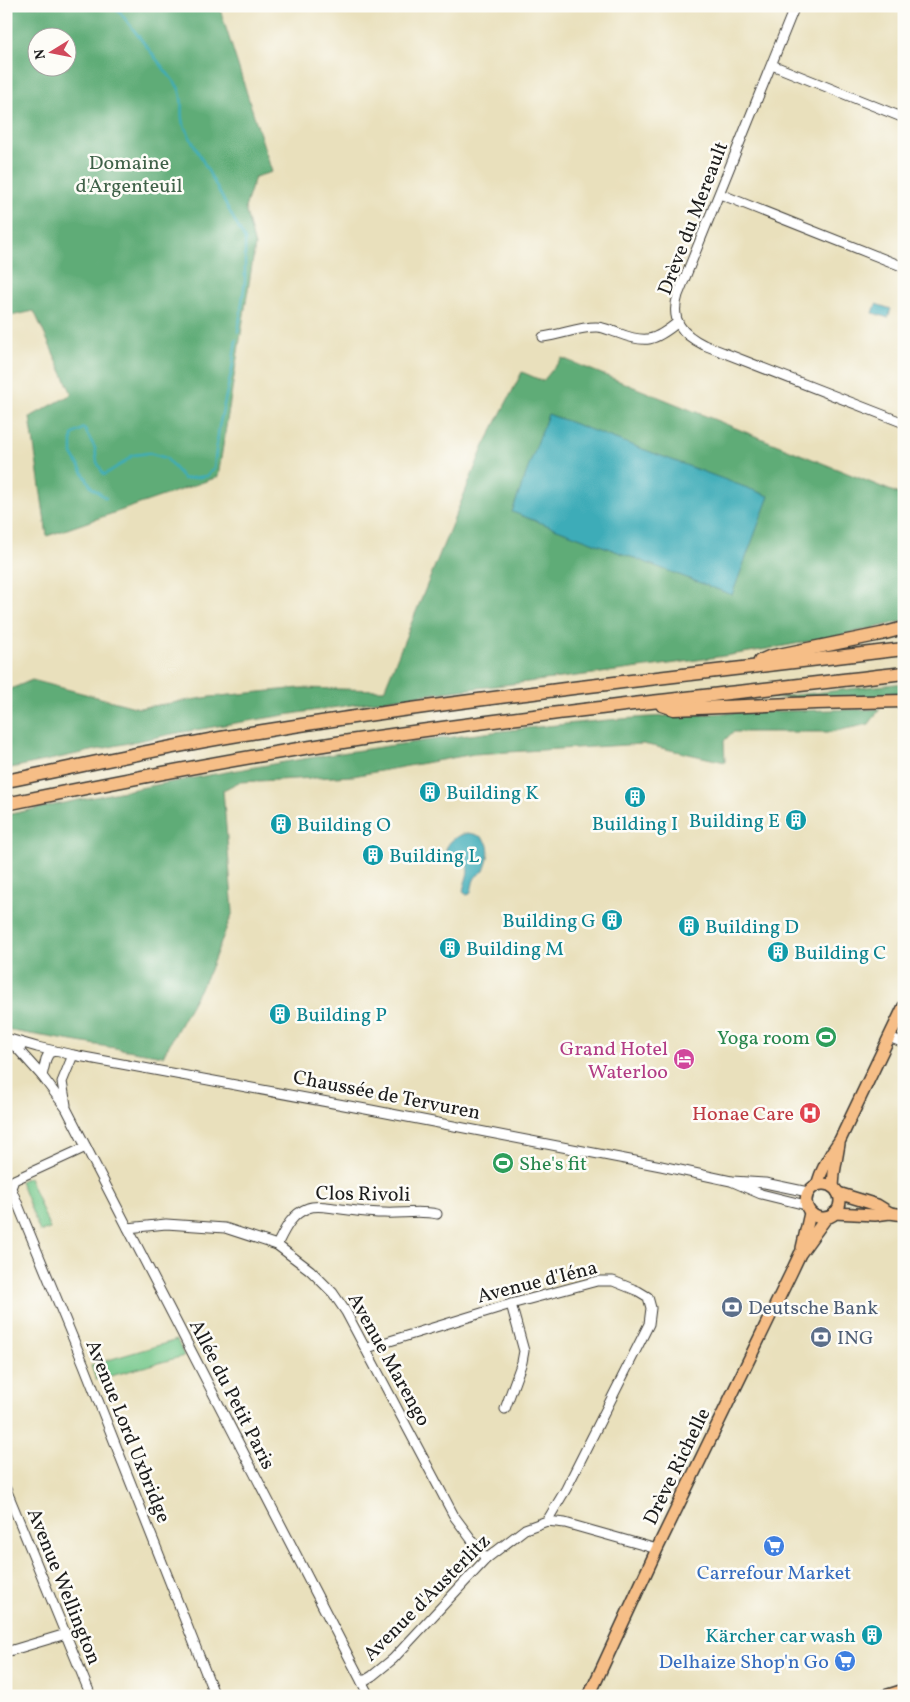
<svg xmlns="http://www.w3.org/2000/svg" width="910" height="1702" viewBox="0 0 910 1702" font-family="Vollkorn,serif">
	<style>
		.green { fill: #74c88b; stroke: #487254 }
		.forest { fill: #5fac77; stroke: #3e644a; fill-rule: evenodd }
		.water { fill: #3cacb8; stroke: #2c646a }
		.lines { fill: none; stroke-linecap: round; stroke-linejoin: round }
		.stream { stroke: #3cacb8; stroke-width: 2.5 }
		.minor-casing { stroke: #3b3934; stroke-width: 11 }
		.major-casing { stroke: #3b3934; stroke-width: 14 }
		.highway-casing { stroke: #3b3934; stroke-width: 15 }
		.minor { stroke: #fff; stroke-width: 9 }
		.major { stroke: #f6be87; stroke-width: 11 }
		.highway { stroke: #f6be87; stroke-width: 12 }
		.labels { text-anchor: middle; stroke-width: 5; stroke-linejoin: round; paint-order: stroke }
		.park-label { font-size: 20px; fill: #3f6148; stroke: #fdfcf7 }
		.street-label { font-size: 20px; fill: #1c1c1c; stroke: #fdfcf7 }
		.culture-label { font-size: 20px; fill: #0d838f; stroke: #fdfcf7; text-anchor: start }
		.leisure-label { font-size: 20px; fill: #27864d; stroke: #fdfcf7; text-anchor: end }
		.hotel-label { font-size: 20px; fill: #b23c85; stroke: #fdfcf7; text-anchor: end }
		.health-label { font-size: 20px; fill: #be3a42; stroke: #fdfcf7; text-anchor: end }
		.service-label { font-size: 20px; fill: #4e5e75; stroke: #fdfcf7; text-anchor: start }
		.shop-label { font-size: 20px; fill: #366cbe; stroke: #fdfcf7 }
	</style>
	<rect width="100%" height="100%" fill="#fdfcf7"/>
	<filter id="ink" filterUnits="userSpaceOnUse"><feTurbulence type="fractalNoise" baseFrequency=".02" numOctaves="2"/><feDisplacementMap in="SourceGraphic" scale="10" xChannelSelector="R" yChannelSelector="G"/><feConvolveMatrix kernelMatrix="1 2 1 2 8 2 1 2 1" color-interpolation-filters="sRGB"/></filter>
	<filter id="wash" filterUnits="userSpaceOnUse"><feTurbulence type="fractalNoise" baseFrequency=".0096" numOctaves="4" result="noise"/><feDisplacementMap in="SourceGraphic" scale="20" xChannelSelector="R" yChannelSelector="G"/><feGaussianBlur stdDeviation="1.12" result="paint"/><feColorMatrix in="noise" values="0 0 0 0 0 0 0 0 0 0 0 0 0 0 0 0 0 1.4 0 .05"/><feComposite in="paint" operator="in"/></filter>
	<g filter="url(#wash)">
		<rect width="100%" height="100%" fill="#e9e0bc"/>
		<!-- green -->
		<g class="green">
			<polygon points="29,1177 50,1229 40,1232 20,1181"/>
			<polygon points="177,1340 184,1356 96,1380 91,1365"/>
		</g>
		<!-- forest -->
		<g class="forest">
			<path d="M6 6H219L272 172 255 177 245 208 255 246 218 477 47 536 30 417 72 394 34 311 6 317ZM38 38H68V68H38Z"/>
			<path d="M562 358 904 496V621C740 661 574 675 407 697 328 708 250 720 172 734 116 745 61 758 6 769V691L32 680 139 708 210 697 300 688 384 690 483 448 522 372 543 381Z"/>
			<polygon points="904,683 904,697 769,698"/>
			<path d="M880 709 869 724 831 732H733L724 741 725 762 643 744 474 754 353 776 239 782 223 790 233 912 209 972 163 1056 6 1030V815C191 776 378 743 566 724 670 713 775 711 880 709Z"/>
		</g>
		<!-- water -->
		<g class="water">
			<polygon points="876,304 891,309 888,318 873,313"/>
			<polygon points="548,414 769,496 732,595 512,512"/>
			<path d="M467 833C492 835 492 851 484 871 470 879 475 882 470 894L467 895 463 892C464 881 470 875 467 864L447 860C441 846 454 836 467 833Z"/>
		</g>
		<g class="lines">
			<!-- stream -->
			<g class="stream">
				<path d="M106 6 119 11 178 87C185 101 179 111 183 124L245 240V281L238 332"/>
				<polyline points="106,498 92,488 72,454 72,435 84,428 95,448 97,462 104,475 123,463 133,455 149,453 166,458 184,479 207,476 214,468 219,427 232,369 236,340"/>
			</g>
		</g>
	</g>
	<g filter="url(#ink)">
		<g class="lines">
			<!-- minor casing -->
			<g class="minor-casing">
				<g id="minor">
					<path d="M795 6 678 295C670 321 682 334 704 345L904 423"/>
					<polyline points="772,65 904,118"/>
					<polyline points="720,194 904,267"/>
					<path d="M543 337C561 335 578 327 596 327 604 327 611 331 618 333 646 344 655 341 678 322"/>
					<polyline points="889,1037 904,1043"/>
					<polyline points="6,1038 37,1047 73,1055 371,1110 661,1166 731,1181 761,1194 806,1205"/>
					<polyline points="6,1045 21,1047"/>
					<polyline points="16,1047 42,1076 66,1108 369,1696"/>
					<polyline points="42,1076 46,1059 49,1053 55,1051"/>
					<polyline points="66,1105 62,1082 73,1055"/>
					<polyline points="86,1147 14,1180 11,1188 84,1365 215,1696"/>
					<polyline points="732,1181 765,1183 808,1192"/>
					<polyline points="128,1228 166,1224 225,1228 277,1245 310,1270 333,1293 346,1312 454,1516 486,1559"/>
					<path d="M277 1245C284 1231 291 1214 308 1208 316 1205 326 1207 334 1208 351 1210 368 1213 384 1213 402 1214 419 1210 437 1214"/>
					<polyline points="367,1348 511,1304 597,1281 613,1281 638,1291 648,1297 651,1308 649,1324 566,1489 547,1521"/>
					<polyline points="505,1409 522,1362 524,1351 511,1304"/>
					<polyline points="6,1489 91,1696"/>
					<polyline points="6,1652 66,1634"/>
					<polyline points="362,1682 372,1676 393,1659 486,1559 525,1529 547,1521 565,1523 657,1549"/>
				</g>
			</g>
			<!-- major casing -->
			<g class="major-casing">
				<g id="major">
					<circle cx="823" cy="1201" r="17"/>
					<path d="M817 1185C822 1168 830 1154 840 1140L904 1006"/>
					<polyline points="833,1187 834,1173 839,1144"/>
					<polyline points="838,1193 877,1205 890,1213"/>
					<polyline points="834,1213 875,1215 890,1213 904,1215"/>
					<polyline points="802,1248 810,1213"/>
					<polyline points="589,1696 657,1549 791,1273 800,1254 826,1218"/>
					<polyline points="885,1696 904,1690"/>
				</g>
			</g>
			<!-- highway casing -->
			<g class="highway-casing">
				<g id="highway">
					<polyline points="760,661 769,657 881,634 904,628"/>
					<polyline points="662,705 674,709 816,703 904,701"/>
					<path d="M6 781C90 764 173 745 257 732 471 697 688 675 904 649"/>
					<path d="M6 804C118 781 230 759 343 742 529 714 717 695 904 673"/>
				</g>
			</g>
			<!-- minor -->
			<use href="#minor" class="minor"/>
			<!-- major -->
			<use href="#major" class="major"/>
			<!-- highway -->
			<use href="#highway" class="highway"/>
		</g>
	</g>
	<!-- icons -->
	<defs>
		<g id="building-disc" transform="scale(1.125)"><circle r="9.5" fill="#0f9aa8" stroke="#fdfcf7"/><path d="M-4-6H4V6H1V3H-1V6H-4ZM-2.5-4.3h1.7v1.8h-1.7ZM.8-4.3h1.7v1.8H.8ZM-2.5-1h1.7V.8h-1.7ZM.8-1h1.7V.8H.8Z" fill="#fff"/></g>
		<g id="stadium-disc" transform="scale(1.125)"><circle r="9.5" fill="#2e9e5b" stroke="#fdfcf7"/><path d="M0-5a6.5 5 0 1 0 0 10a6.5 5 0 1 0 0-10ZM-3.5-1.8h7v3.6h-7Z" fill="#fff"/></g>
		<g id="hotel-disc" transform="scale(1.125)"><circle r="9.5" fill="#d1479c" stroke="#fdfcf7"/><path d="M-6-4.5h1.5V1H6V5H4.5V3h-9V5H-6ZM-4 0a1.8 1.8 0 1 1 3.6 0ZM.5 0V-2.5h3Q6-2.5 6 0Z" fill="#fff"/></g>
		<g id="hospital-disc" transform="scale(1.125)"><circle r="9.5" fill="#e0444e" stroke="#fdfcf7"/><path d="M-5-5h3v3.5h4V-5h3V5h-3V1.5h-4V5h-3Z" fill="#fff"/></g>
		<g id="bank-disc" transform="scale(1.125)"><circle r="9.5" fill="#5c6f8a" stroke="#fdfcf7"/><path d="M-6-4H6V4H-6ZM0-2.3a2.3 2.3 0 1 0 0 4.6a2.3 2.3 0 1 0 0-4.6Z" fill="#fff"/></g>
		<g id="supermarket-disc" transform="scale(1.125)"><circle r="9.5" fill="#3f7fe0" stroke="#fdfcf7"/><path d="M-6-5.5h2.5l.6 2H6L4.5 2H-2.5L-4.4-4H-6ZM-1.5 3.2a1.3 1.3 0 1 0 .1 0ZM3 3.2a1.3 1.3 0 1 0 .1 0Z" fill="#fff"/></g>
	</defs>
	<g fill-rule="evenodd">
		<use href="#building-disc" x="430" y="792"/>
		<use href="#building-disc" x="635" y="797"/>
		<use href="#building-disc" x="796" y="820"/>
		<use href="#building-disc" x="281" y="824"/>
		<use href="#building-disc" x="373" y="855"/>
		<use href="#building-disc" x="612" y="920"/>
		<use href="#building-disc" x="689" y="926"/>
		<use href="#building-disc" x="450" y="948"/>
		<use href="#building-disc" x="778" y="952"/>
		<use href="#building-disc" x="280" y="1014"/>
		<use href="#stadium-disc" x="826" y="1037"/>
		<use href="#hotel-disc" x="684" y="1059"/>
		<use href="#hospital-disc" x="810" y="1113"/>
		<use href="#stadium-disc" x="503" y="1163"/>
		<use href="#bank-disc" x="732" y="1307"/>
		<use href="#bank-disc" x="821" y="1337"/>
		<use href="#supermarket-disc" x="774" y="1546"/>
		<use href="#building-disc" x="872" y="1635"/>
		<use href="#supermarket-disc" x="845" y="1661"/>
	</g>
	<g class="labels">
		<!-- park labels -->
		<g class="park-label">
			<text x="129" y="169">Domaine<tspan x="129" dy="23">d'Argenteuil</tspan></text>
		</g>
		<!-- street labels -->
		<g class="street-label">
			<text transform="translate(692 218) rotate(-69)" y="7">Drève du Mereault</text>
			<text transform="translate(387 1094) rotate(11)" y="7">Chaussée de Tervuren</text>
			<text transform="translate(363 1193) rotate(1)" y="7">Clos Rivoli</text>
			<text transform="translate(537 1281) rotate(-14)" y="7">Avenue d'Iéna</text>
			<text transform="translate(390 1359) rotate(61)" y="7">Avenue Marengo</text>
			<text transform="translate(233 1394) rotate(63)" y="7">Allée du Petit Paris</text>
			<text transform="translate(129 1431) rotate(68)" y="7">Avenue Lord Uxbridge</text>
			<text transform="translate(676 1466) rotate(-64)" y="7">Drève Richelle</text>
			<text transform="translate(65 1586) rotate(68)" y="7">Avenue Wellington</text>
			<text transform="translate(426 1597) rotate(-45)" y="7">Avenue d'Austerlitz</text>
		</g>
		<!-- culture labels -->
		<g class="culture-label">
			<text x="446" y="799">Building K</text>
			<text x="780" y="827" text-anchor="end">Building E</text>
			<text x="635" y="830" text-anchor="middle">Building I</text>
			<text x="297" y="831">Building O</text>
			<text x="389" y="862">Building L</text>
			<text x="596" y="927" text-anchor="end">Building G</text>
			<text x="705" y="933">Building D</text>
			<text x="466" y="955">Building M</text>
			<text x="794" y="959">Building C</text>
			<text x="296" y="1021">Building P</text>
			<text x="856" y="1642" text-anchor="end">Kärcher car wash</text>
		</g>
		<!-- leisure labels -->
		<g class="leisure-label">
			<text x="810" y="1044">Yoga room</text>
			<text x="519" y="1170" text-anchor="start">She's fit</text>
		</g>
		<!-- hotel labels -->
		<g class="hotel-label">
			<text x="668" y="1055">Grand Hotel<tspan x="668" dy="23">Waterloo</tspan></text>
		</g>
		<!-- health labels -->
		<g class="health-label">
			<text x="794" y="1120">Honae Care</text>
		</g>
		<!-- service labels -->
		<g class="service-label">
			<text x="748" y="1314">Deutsche Bank</text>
			<text x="837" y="1344">ING</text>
		</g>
		<!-- shop labels -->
		<g class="shop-label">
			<text x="774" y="1579">Carrefour Market</text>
			<text x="829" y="1668" text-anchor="end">Delhaize Shop'n Go</text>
		</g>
	</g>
	<!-- margin -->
	<rect width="910" height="1702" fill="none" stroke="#fdfcf7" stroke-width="25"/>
	<!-- north arrow -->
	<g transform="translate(52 52) rotate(260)"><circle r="24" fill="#fdfcf7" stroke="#a3a29f"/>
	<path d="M0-4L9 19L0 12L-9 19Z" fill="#d1495b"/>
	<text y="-8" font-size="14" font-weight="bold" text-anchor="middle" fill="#1c1c1c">N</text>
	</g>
</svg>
